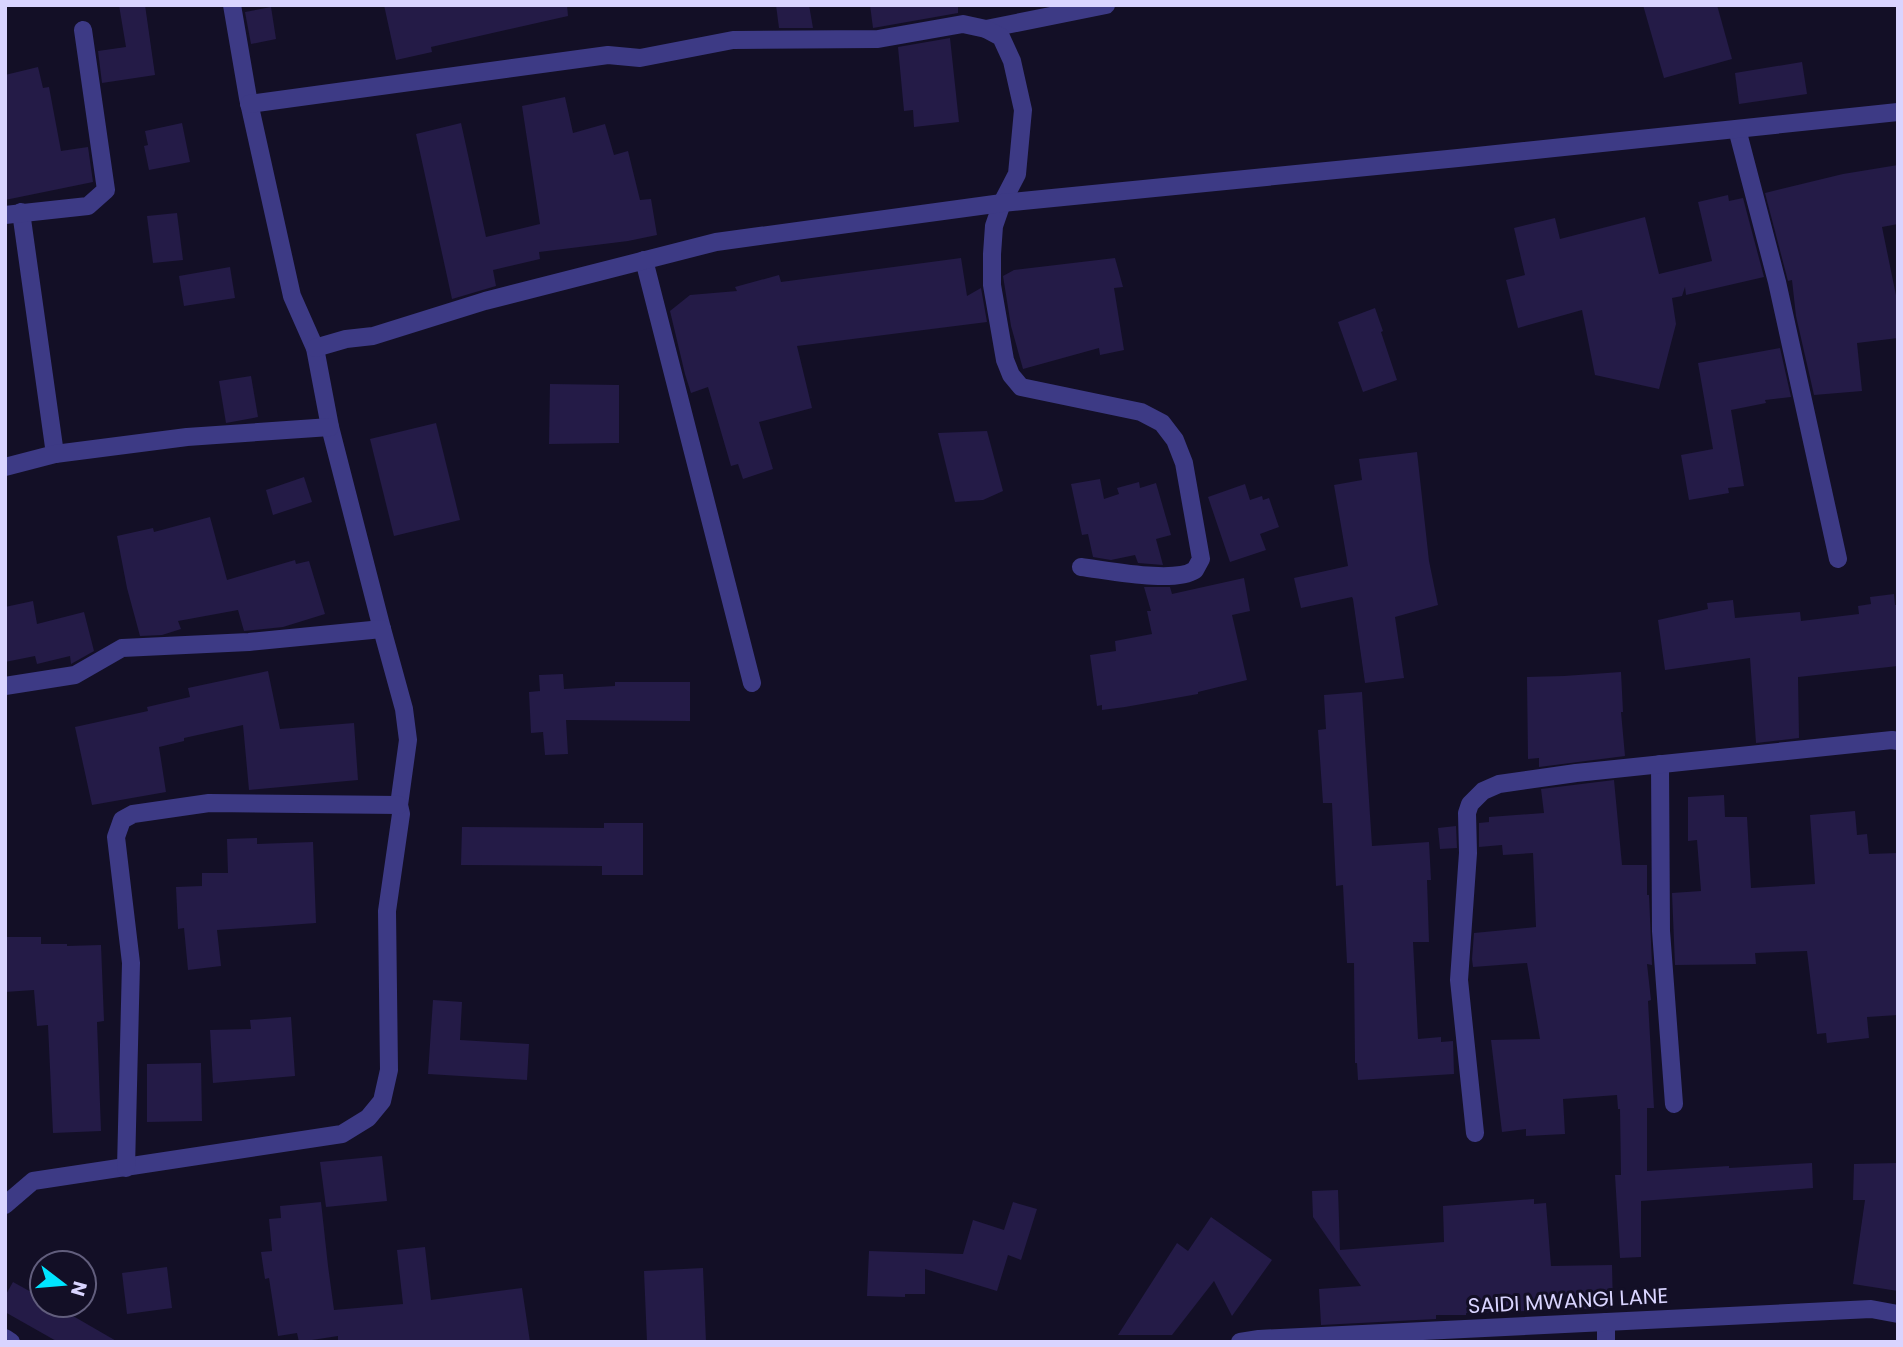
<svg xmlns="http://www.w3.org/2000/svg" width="1903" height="1347" viewBox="0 0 1903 1347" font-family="Poppins,sans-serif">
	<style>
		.building { fill: #241b47 }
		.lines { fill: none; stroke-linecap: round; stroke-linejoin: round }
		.minor { stroke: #3d3a85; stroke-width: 18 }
		.labels { text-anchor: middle; stroke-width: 6; stroke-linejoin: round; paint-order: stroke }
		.street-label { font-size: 21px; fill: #d9d4ff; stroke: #130f26 }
	</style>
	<rect width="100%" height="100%" fill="#130f26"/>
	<!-- building -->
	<g class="building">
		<polygon points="119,5 145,5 155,75 102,83 98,51 126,47"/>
		<polygon points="384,5 567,5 568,16 431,47 432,52 396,60"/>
		<polygon points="776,5 809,5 813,28 779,28"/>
		<polygon points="870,5 958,5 958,13 873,28"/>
		<polygon points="1643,5 1717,5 1732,59 1664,78"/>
		<polygon points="271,7 276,39 251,44 245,12"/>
		<polygon points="950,38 959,122 914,127 913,110 904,111 898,47"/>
		<polygon points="1802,62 1807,94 1739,104 1735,73"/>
		<polygon points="38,67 43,88 49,87 61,151 88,147 93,182 5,200 5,75"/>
		<polygon points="565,97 573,133 605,124 614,155 628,151 640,200 651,199 657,235 628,241 539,252 540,259 493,270 496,286 452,299 416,134 461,123 486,237 540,224 522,106"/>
		<polygon points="182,123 190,162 149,170 144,146 148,145 145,131"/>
		<polygon points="1898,165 1898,224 1882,227 1898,305 1898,338 1857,343 1862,391 1814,395 1796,316 1792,280 1788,281 1765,193 1843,174"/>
		<polygon points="1728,195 1729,201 1743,198 1764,277 1686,295 1685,287 1682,296 1672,298 1676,324 1659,389 1595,375 1582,310 1518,328 1506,280 1525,275 1514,228 1555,218 1560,239 1645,217 1659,274 1712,261 1698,202"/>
		<polygon points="177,213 183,260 153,263 147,216"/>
		<polygon points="961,258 967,296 981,288 987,322 797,346 812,408 759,422 773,469 743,479 738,464 731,466 708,387 691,393 685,374 670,311 690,295 737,291 735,287 779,275 781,282"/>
		<polygon points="1115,258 1123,287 1114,288 1124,350 1100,355 1099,348 1023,369 1011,326 1003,276 1014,270"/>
		<polygon points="230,267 235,298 184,306 179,276"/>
		<polygon points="1375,308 1383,331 1381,332 1397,380 1363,392 1338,322"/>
		<polygon points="1780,348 1791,397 1765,400 1766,403 1731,410 1744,486 1728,488 1729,493 1689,500 1681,455 1713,449 1698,363"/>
		<polygon points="251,376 258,417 226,423 219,381"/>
		<polygon points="550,384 619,385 619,443 549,444"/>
		<polygon points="436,423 460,520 394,536 370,439"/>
		<polygon points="987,431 1003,491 983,500 955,502 938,433"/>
		<polygon points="1417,452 1429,561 1438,605 1395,617 1404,678 1365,683 1353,599 1352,597 1301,608 1294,578 1348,566 1334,485 1362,480 1359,459"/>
		<polygon points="304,477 312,502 273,515 266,490"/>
		<polygon points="1100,479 1104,499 1119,494 1117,488 1139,482 1140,488 1156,483 1171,535 1156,539 1163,565 1138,563 1135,555 1111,560 1093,557 1088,534 1082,535 1071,484"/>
		<polygon points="1245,484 1250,500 1262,496 1263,500 1269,498 1279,527 1260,534 1266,550 1230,562 1208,497"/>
		<polygon points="210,517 227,580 295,560 296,564 309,561 325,614 283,627 244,631 238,610 178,621 181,629 162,635 140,636 127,588 117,536 153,528 154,532"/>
		<polygon points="1244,578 1250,611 1232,615 1247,680 1198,692 1198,694 1125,707 1102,710 1102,705 1097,706 1090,655 1116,651 1115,641 1152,634 1147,611 1151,611 1144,587 1170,587 1172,594"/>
		<polygon points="1894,594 1895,605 1898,605 1898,666 1798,677 1799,738 1756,743 1750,658 1665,670 1658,620 1708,609 1707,603 1733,600 1735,618 1800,612 1801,621 1859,614 1858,606 1871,604 1870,597"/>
		<polygon points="33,601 37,624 84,612 94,651 71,664 70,656 37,664 35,656 5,662 5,607"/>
		<polygon points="268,671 280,729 354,723 358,780 249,790 243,725 184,738 184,741 159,747 166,792 92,805 75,727 148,711 147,707 190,697 188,688"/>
		<polygon points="1621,672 1623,712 1621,712 1625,756 1539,767 1539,758 1528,759 1527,677 1564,676"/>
		<polygon points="563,674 564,689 615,686 615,682 690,682 690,721 566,720 568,754 545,755 543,732 531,733 529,692 540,691 539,675"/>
		<polygon points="1362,692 1372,846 1429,842 1431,880 1427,880 1429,942 1413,942 1418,1039 1441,1037 1441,1042 1453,1041 1454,1074 1358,1080 1357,1063 1355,1063 1354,963 1347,963 1343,885 1336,886 1332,803 1323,803 1318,730 1326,729 1324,695"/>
		<polygon points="1614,780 1622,865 1647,865 1647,895 1649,895 1652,965 1647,964 1651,1000 1648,1001 1654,1108 1647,1108 1647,1171 1729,1166 1729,1168 1812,1163 1813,1188 1641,1201 1641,1257 1620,1258 1615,1175 1621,1175 1620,1109 1618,1109 1617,1095 1563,1099 1565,1134 1526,1136 1526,1129 1502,1132 1491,1040 1540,1039 1527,963 1473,967 1472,959 1474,933 1536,927 1533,853 1503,855 1502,845 1479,847 1479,823 1489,822 1489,817 1544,813 1541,789"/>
		<polygon points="1724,795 1725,817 1747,817 1751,888 1815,884 1810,815 1855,811 1857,835 1867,834 1869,854 1898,853 1898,1015 1867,1017 1869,1038 1827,1043 1826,1033 1817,1034 1807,951 1755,953 1756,964 1675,965 1672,893 1701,891 1697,840 1688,841 1688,797"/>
		<polygon points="604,823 643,823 643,875 602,875 602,866 461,865 462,827 604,828"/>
		<polygon points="1456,826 1457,848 1440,849 1438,828"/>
		<polygon points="257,838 257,844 313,842 316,923 217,930 221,966 188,970 184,928 178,929 176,887 202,886 202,873 228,873 227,839"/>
		<polygon points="5,937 41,937 41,944 67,944 67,946 101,945 104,1021 97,1022 101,1131 53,1133 48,1025 37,1026 34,990 5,992"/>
		<polygon points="433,1000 462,1002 460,1040 529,1044 527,1080 428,1074"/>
		<polygon points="291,1017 295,1076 213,1083 210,1030 251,1029 250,1020"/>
		<polygon points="201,1063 202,1121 147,1122 147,1064"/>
		<polygon points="382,1156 387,1201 326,1207 320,1162"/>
		<polygon points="1898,1163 1898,1291 1853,1284 1865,1200 1853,1200 1854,1164"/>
		<polygon points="1338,1190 1340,1250 1444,1242 1443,1206 1534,1199 1534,1204 1546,1203 1551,1266 1612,1265 1613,1308 1466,1313 1466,1315 1436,1315 1436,1319 1321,1325 1319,1289 1361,1286 1313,1217 1312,1191"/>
		<polygon points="321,1202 328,1266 334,1310 403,1304 397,1250 425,1247 431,1300 522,1288 530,1342 338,1342 338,1336 299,1342 297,1333 278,1336 269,1278 265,1279 261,1252 272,1251 269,1219 281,1218 280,1206"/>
		<polygon points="1013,1202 1037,1209 1021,1260 1008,1255 997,1291 925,1269 925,1294 905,1294 905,1297 867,1296 869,1251 963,1254 973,1220 1004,1230"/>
		<polygon points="1211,1217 1272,1260 1232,1316 1214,1281 1172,1335 1118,1335 1177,1243 1188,1251"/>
		<polygon points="167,1267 172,1308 127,1314 122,1273"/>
		<polygon points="703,1268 706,1342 647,1342 644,1271"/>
		<polygon points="13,1282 42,1298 42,1305 54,1305 118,1342 58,1342 5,1312 5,1296"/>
	</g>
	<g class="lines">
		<!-- minor -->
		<g class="minor">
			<polyline points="232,5 248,98 292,296 315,348 330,427 382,629"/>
			<polyline points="986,29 1106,5"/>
			<path d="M249 104 608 55 640 58 733 40 878 39 963 24 986 29 1001 37 1012 61 1023 110 1017 174 1002 203 994 226 992 254V285L1005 360 1011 375 1021 387 1141 412 1162 423 1175 440 1184 463 1201 559 1195 570C1174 584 1107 570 1081 567"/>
			<polyline points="1737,129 1777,282 1838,559"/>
			<polyline points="21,212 55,454"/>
			<polyline points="5,215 88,206 106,190 83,30"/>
			<polyline points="644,260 752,683"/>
			<polyline points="315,348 346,339 373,336 485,301 716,242 1002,203 1458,158 1898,112"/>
			<polyline points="5,467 55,454 187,437 330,427"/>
			<polyline points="5,686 75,675 122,648 249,642 382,629 404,709 408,740 399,805 401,814 387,911 389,1070 382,1101 368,1118 342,1134 33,1181 5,1205"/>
			<polyline points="1660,764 1661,931 1674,1104"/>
			<polyline points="1475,1133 1459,980 1468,853 1467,813 1470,804 1483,791 1499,784 1576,773 1892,740 1898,741"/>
			<polyline points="126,1168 131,963 116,837 122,820 133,814 209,803 399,805"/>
			<polyline points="1606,1322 1606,1342"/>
			<polyline points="5,1338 11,1342"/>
			<polyline points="1240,1342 1259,1339 1871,1309 1898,1314"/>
		</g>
	</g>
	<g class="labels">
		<!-- street labels -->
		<g class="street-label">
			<text transform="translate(1568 1301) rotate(-3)" y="7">SAIDI MWANGI LANE</text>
		</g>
	</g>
	<!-- border -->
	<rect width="1903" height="1347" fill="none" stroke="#d9d4ff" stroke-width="14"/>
	<!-- north arrow -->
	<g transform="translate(63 1284) rotate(106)"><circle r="33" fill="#130f26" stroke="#625e7d" stroke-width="2"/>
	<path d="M0-5L12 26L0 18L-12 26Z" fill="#00e5ff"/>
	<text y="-10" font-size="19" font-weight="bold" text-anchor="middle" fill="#d9d4ff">N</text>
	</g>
</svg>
